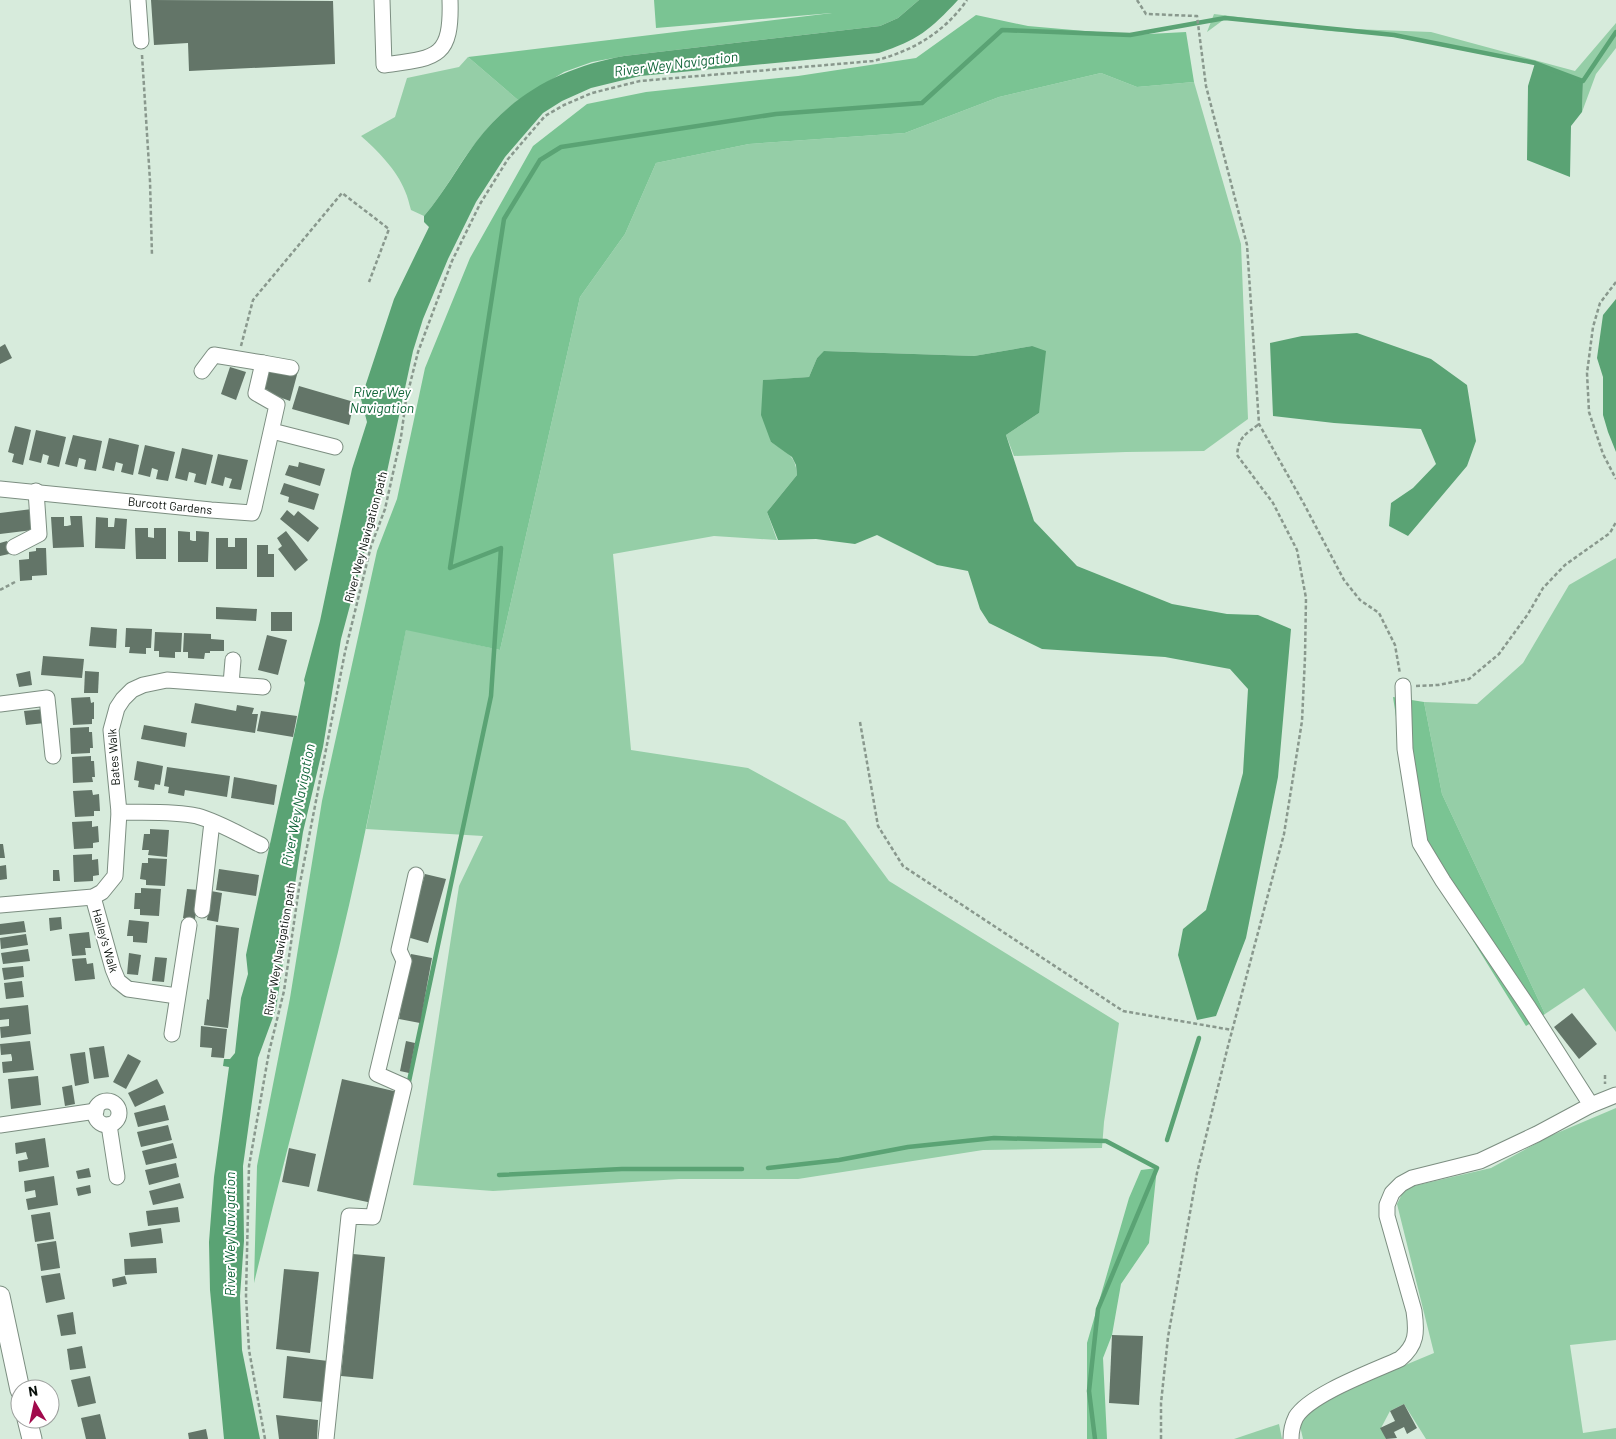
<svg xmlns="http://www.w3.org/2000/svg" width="1616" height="1439" viewBox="0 0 1616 1439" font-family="Barlow,sans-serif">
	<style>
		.green { fill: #95cea7 }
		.forest { fill: #7ac493 }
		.water { fill: #5aa374 }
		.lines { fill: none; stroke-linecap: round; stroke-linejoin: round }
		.stream { stroke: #5aa374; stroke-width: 4.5 }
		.building { fill: #637568 }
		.minor-casing { stroke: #7c8e81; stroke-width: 17 }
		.major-casing { stroke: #7c8e81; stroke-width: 21 }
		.path { stroke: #89988d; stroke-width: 2.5; stroke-dasharray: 4 2.5; stroke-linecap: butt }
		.minor { stroke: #fff; stroke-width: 15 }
		.major { stroke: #fff; stroke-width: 19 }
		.labels { text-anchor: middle; stroke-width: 4; stroke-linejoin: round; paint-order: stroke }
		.street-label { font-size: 12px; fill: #0a110c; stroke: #fff }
		.water-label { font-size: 14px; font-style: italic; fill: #12663a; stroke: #fff }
	</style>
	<rect width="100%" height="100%" fill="#d7ebdc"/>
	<!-- green -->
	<g class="green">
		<polygon points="1214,14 1327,28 1431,32 1575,71 1616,23 1616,48 1596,74 1582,112 1583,81 1535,63 1394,35 1329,31 1226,18 1207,32"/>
		<path d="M468 57 518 100C503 112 489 125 477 141 458 165 444 193 424 216L411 210C409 204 408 197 405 191 397 170 377 150 361 136L395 117 407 78 459 67Z"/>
		<path d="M1101 73 1137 87 1194 82 1241 244 1248 419 1204 451 1126 452 1014 456 1006 435 1039 413 1032 346 974 356 825 351 817 358 809 377 764 380 771 442C786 452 796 455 797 475L767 512 777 540 714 536 613 554 631 750 748 768 845 821 889 881 1119 1023 1104 1122 1102 1148 983 1150 798 1179H679L493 1191 413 1185 459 886 483 836 366 829 406 629 500 650 580 297 625 234 656 163 749 144 905 133 999 97Z"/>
		<polygon points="1616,558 1616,1032 1584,988 1545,1014 1442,794 1424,702 1477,704 1523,663 1569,585"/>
		<polygon points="1616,1108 1616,1340 1570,1345 1583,1433 1616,1428 1616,1439 1426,1439 1404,1404 1390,1411 1381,1428 1386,1439 1303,1439 1300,1426 1314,1400 1343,1391 1434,1353 1397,1204 1405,1188 1491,1168 1550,1136"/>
		<polygon points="1279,1424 1282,1439 1234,1439"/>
	</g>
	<!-- forest -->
	<g class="forest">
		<polygon points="654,0 919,0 898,18 880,26 624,56 592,62 564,72 518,100 468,57 832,13 656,28"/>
		<path d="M976 15 1028 26 1130 35 1186 32 1194 82 1137 87 1101 73 999 97 905 133 749 144 656 163 625 234 580 297 500 650 406 630C384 737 364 846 338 952 310 1063 281 1172 254 1283L257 1166 290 998 322 801 377 551 397 499 425 368 470 258 533 146 587 104 646 92 798 76 916 58Z"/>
		<polygon points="1393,697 1424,702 1442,794 1545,1014 1526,1026 1416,849"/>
		<polygon points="1157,1168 1149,1243 1121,1284 1112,1335 1103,1358 1107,1439 1087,1439 1087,1343 1129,1198 1141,1170"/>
	</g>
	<!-- water -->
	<g class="water">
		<path d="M919 0H958C930 30 918 40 879 53L640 76 591 88 562 101 543 113 505 157 476 202 448 259 423 319 413 351 382 495 363 557 341 639 323 747 303 832 276 1009 258 1058 243 1166 244 1241 240 1296 242 1350 260 1439H224L210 1290 209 1242 214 1177 229 1067 223 1066 224 1059H230L235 1053 241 998 248 974 246 955C265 864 286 774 305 683L304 680 320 621 352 469 367 422 361 399 394 299 429 227 424 222V216C444 193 458 166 476 142 514 92 564 67 624 56L880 26 898 18Z"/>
		<polygon points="1535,63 1583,81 1582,112 1571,126 1570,177 1527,160 1528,86"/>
		<polygon points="1616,299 1616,452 1608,432 1603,415 1603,377 1597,358 1603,315"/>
		<polygon points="1357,333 1431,359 1467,385 1476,441 1467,466 1408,536 1389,526 1391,503 1413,488 1436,464 1421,429 1334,423 1273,416 1270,343 1302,336"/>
		<polygon points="1032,346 1046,351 1039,413 1006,435 1034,521 1077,566 1172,604 1227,614 1258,615 1291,629 1278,777 1246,938 1216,1016 1197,1020 1178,955 1183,929 1206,910 1243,773 1248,689 1230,669 1165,657 1042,649 989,623 980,609 968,571 937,565 877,535 855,544 816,539 778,540 767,512 797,475 796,465 792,457 771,442 761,415 763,380 809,377 817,358 824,351 974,356"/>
	</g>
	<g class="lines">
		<!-- stream -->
		<g class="stream">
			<polyline points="408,1086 491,696 501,548 450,568 504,219 540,160 561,147 776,114 922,103 1002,30 1130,35 1225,18 1394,35 1535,63 1583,81 1616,32"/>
			<polyline points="1167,1140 1199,1038"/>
			<polyline points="768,1168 839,1160 908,1147 994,1138 1106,1141 1157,1168 1098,1309 1089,1391 1095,1439"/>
			<polyline points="499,1175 622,1169 742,1169"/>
		</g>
	</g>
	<!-- building -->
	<g class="building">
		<polygon points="151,0 333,1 335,64 189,71 188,43 154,45"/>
		<polygon points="5,344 12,358 0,364 0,347"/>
		<polygon points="267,366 298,371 290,401 268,393 268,390 261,388"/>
		<polygon points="230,367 246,372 236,400 221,394"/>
		<polygon points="299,386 354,402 349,425 292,409"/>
		<polygon points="15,426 31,430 23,465 12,462 14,454 8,452"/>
		<polygon points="36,430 66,437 59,467 47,464 49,456 43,454 41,463 29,460"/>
		<polygon points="73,435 102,441 96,471 84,469 86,460 83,459 79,458 77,467 65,464"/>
		<polygon points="109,438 139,445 133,475 121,472 123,464 116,462 114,471 102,468"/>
		<polygon points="145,445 175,452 168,481 156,479 158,470 152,468 150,477 138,474"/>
		<polygon points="182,448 213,455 206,485 194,482 196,474 193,473 189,472 187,481 175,478"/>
		<polygon points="218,454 248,460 241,490 229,488 232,479 228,478 225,477 223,486 211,483"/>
		<polygon points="299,462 325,469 320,486 285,475 289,465 298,467"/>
		<polygon points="284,483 319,494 314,510 288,502 289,497 280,494"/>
		<polygon points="32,509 33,530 0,534 0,513"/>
		<polygon points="287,510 294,516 298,511 319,528 308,542 280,519"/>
		<polygon points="70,516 82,516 84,547 53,548 51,517 64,517 64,526 67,526 71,525"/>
		<polygon points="96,517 108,518 108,527 114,527 115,518 127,519 125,549 95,548"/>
		<polygon points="135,528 148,528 148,537 154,538 154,528 166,528 166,559 136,559"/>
		<polygon points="178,531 190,532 190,540 193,541 196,541 196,531 209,532 208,562 178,562"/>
		<polygon points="286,531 308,560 295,571 278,549 282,546 277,538"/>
		<polygon points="216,538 228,538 228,547 235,547 235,538 247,538 247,569 216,569"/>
		<polygon points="7,541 9,554 0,556 0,543"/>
		<polygon points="257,545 268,545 268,554 274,554 274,577 257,577"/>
		<polygon points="36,548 46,548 47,575 32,576 32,580 20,581 19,560 29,559 29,552 36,551"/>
		<polygon points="216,607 257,609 256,621 216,619"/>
		<rect x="271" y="612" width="21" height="19"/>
		<polygon points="91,627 117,629 116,648 89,646"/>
		<polygon points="126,628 152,629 151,648 146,648 146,654 129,653 130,647 125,647"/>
		<polygon points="155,632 182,633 181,652 175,652 175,658 159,657 159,651 154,651"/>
		<polygon points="184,633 211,634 211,639 224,640 224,651 210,651 210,653 205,653 204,659 188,658 188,652 183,652"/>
		<polygon points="267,635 287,640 278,675 258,670"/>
		<polygon points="43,656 84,659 82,678 41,675"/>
		<polygon points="30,671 32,685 19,687 16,674"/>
		<polygon points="85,671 99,672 98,693 84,693"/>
		<polygon points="90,697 91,703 94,702 94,719 92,719 92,724 73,725 71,698"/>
		<polygon points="195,703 236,711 237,705 254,708 252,714 258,714 255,733 191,723"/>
		<polygon points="44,709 45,723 26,725 24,711"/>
		<polygon points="261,711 297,716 293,737 257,731"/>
		<polygon points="144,725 187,733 185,747 141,739"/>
		<polygon points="89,727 89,732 92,732 93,748 90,748 90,753 71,754 70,728"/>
		<polygon points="91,756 91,761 94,761 95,777 92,777 93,782 73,783 72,757"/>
		<polygon points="137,761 163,766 160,785 155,784 154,790 138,787 139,781 134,780"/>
		<polygon points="167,767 230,776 227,797 185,790 184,796 168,793 169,787 164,786"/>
		<polygon points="234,777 277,785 274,805 231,798"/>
		<polygon points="92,790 93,795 99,794 100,811 94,811 94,816 75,817 73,791"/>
		<polygon points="92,821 92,827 98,826 99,842 93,843 93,848 74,849 72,822"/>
		<polygon points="150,829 169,830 167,857 148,855 149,850 142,850 144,834 150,834"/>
		<polygon points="0,844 3,844 5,858 0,858"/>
		<polygon points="92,854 92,860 98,859 99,875 93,876 93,881 74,882 73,855"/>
		<polygon points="148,858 167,859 165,886 146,885 146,880 140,879 142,863 148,863"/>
		<polygon points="6,865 7,879 0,880 0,866"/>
		<polygon points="219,869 259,875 256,896 216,890"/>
		<polygon points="53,870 59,870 60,881 53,881"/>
		<polygon points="425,874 446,879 428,943 407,937"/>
		<polygon points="141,888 161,889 159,916 140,915 140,909 134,909 135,893 141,893"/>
		<polygon points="187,889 199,890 195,919 183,918"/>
		<polygon points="211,891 222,893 218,922 207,920"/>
		<polygon points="61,917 62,929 50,931 49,918"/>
		<polygon points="129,920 149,922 147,943 133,942 133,936 127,936"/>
		<polygon points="24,921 26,932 0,935 0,924"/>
		<polygon points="216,925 239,928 228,1028 204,1025 207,999 209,1000"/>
		<polygon points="89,932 91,948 85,948 86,955 72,956 69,934"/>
		<polygon points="26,934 28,945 1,949 0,938"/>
		<polygon points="28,949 30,961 3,964 1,953"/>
		<polygon points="129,953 141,955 138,975 127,974"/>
		<polygon points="411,954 432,958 420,1023 399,1019"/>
		<polygon points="155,957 167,958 164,982 152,981"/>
		<polygon points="86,958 87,964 93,963 95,979 75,981 72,959"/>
		<polygon points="23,966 24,977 4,980 2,968"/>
		<polygon points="22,981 24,997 6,999 4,983"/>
		<polygon points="28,1005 31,1034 1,1038 0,1027 9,1026 9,1019 0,1020 0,1008"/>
		<polygon points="1572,1013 1597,1044 1579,1059 1554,1027"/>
		<polygon points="201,1026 227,1029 224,1058 211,1057 212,1048 200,1047"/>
		<polygon points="30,1041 34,1070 3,1073 2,1062 12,1061 12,1058 11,1054 1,1055 0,1044"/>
		<polygon points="406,1041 415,1043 409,1073 400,1071"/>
		<polygon points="104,1046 109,1077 94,1079 89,1048"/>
		<polygon points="85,1052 89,1083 75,1086 70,1054"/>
		<polygon points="128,1054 141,1061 126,1089 113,1082"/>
		<polygon points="38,1076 41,1105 11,1109 8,1079"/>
		<polygon points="157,1079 164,1093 135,1107 128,1093"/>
		<polygon points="342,1079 398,1092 372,1203 317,1191"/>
		<polygon points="72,1085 75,1104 65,1106 62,1087"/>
		<polygon points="165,1105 169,1120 138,1127 134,1113"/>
		<polygon points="168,1125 172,1140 141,1147 137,1132"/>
		<polygon points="45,1138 49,1167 19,1172 18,1161 28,1159 27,1156 26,1152 16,1154 15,1143"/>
		<polygon points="173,1143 177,1158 146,1165 142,1151"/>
		<polygon points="289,1148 316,1154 309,1187 282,1182"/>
		<polygon points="176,1163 179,1177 149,1185 145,1170"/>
		<polygon points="89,1168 91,1177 78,1179 76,1171"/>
		<polygon points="54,1176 58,1205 28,1210 26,1199 36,1197 35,1190 25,1192 24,1181"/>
		<polygon points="180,1183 184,1198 153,1205 149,1191"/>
		<polygon points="90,1185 91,1193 78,1196 76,1188"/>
		<polygon points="178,1207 180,1222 148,1226 146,1211"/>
		<polygon points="50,1212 54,1239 35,1242 31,1215"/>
		<polygon points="161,1228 163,1243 131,1247 129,1233"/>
		<polygon points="56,1241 60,1268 41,1271 37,1244"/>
		<polygon points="353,1254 385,1257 373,1379 341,1376"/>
		<polygon points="156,1258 157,1273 125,1275 124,1259"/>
		<polygon points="284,1269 319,1272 310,1353 276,1349"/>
		<polygon points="60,1273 65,1299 46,1303 41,1276"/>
		<polygon points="125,1276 127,1284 113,1287 112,1279"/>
		<polygon points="73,1312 76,1334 61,1336 57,1315"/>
		<polygon points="1112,1335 1143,1336 1139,1405 1109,1403"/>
		<polygon points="82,1346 86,1368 70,1370 67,1349"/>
		<polygon points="287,1356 328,1361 323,1402 283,1398"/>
		<polygon points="90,1376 96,1403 78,1407 71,1380"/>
		<polygon points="1404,1404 1417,1428 1407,1434 1404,1427 1394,1432 1397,1438 1386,1439 1380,1428 1395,1421 1390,1411"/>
		<polygon points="100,1414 106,1439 86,1439 81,1418"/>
		<polygon points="276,1415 318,1420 317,1439 279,1439"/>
		<polygon points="206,1429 208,1439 189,1439 188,1433"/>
	</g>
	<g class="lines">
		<!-- minor casing -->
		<g class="minor-casing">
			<g id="minor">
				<polyline points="138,0 141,41"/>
				<path d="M382 0 384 65C436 58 452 59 450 0"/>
				<polyline points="202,371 214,355 263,363"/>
				<polyline points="272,431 335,447"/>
				<polyline points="0,489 211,510 252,513 254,508 277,405 256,393 263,363 291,368"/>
				<polyline points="14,547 39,534 36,491"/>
				<polyline points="231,684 233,660"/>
				<polyline points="0,704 47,698 53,756"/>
				<path d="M119 812C144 813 172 811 197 816 219 822 240 835 261 845"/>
				<polyline points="93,897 113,969 118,981 128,989 177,996"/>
				<polyline points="0,905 93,897 102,892 115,876 119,812 111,730 117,708 123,699 132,690 143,685 167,680 263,687"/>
				<polyline points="202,910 212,822"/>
				<polyline points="172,1034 189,925"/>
				<circle cx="107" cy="1113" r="12"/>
				<polyline points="1591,1105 1616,1095"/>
				<polyline points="0,1125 96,1111"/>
				<polyline points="109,1125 117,1177"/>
				<polyline points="326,1439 349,1216 373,1217 404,1086 377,1074 404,961 399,950 416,875"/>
				<path d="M1291 1439C1291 1431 1293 1423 1296 1417 1310 1394 1374 1371 1400 1359 1417 1345 1417 1332 1414 1311L1387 1216V1205L1392 1193 1401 1184 1412 1178 1480 1161 1537 1134 1591 1105 1529 1008 1443 881 1420 843 1405 749 1403 686"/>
			</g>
		</g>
		<!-- major casing -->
		<g class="major-casing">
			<g id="major">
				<polyline points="0,1296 20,1390"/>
				<polyline points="27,1419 32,1439"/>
			</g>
		</g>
		<!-- path -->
		<g class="path">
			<polyline points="1137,0 1146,14 1197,16 1206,86 1247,245 1259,424 1304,504 1344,580 1360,600 1379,613 1395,645 1400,674"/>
			<polyline points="142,55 150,181 152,256"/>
			<polyline points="1616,282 1600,303 1593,327 1587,373 1589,412 1603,454 1616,479"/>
			<polyline points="241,346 253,300 342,193 389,229 369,282"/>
			<polyline points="0,590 15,582"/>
			<polyline points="1416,686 1438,685 1469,679 1499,654 1528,614 1543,588 1565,565 1610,533 1616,522"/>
			<polyline points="860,722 878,826 903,866 1123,1011 1232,1030"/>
			<polyline points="1605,1075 1605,1084"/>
			<path d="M265 1439 249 1350 246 1296 249 1166 269 1052 284 991 299 888 345 652 371 546 385 509 401 437 406 400 418 352 452 261 480 204 508 159 545 116 564 105 592 93 640 81 873 61C911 52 944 33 967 0"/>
			<path d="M1161 1439V1403L1168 1337 1197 1173 1227 1050 1284 834 1302 721 1305 657 1306 598 1297 550 1273 503 1237 455C1239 436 1245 435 1259 424"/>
		</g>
		<!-- minor -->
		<use href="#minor" class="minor"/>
		<!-- major -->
		<use href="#major" class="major"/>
	</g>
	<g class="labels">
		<!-- street labels -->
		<g class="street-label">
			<text transform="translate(170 506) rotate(6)" y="4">Burcott Gardens</text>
			<text transform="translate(366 537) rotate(-75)" y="4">River Wey Navigation path</text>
			<text transform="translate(114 757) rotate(-94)" y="4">Bates Walk</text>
			<text transform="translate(105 941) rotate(74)" y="4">Halley's Walk</text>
			<text transform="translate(280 949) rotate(-80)" y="4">River Wey Navigation path</text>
		</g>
		<!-- water labels -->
		<g class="water-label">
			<text transform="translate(676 64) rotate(-7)" y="5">River Wey Navigation</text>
			<text x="382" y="397">River Wey<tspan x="382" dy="16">Navigation</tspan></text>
			<text transform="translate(298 805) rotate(-79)" y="5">River Wey Navigation</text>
			<text transform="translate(230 1234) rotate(-90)" y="5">River Wey Navigation</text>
		</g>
	</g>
	<!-- north arrow -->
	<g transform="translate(35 1404) rotate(351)"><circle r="24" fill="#ffffff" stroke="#9da09e"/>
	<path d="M0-4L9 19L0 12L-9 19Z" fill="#a10a4c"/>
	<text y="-8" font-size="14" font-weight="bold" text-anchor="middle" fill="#0a110c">N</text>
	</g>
</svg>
